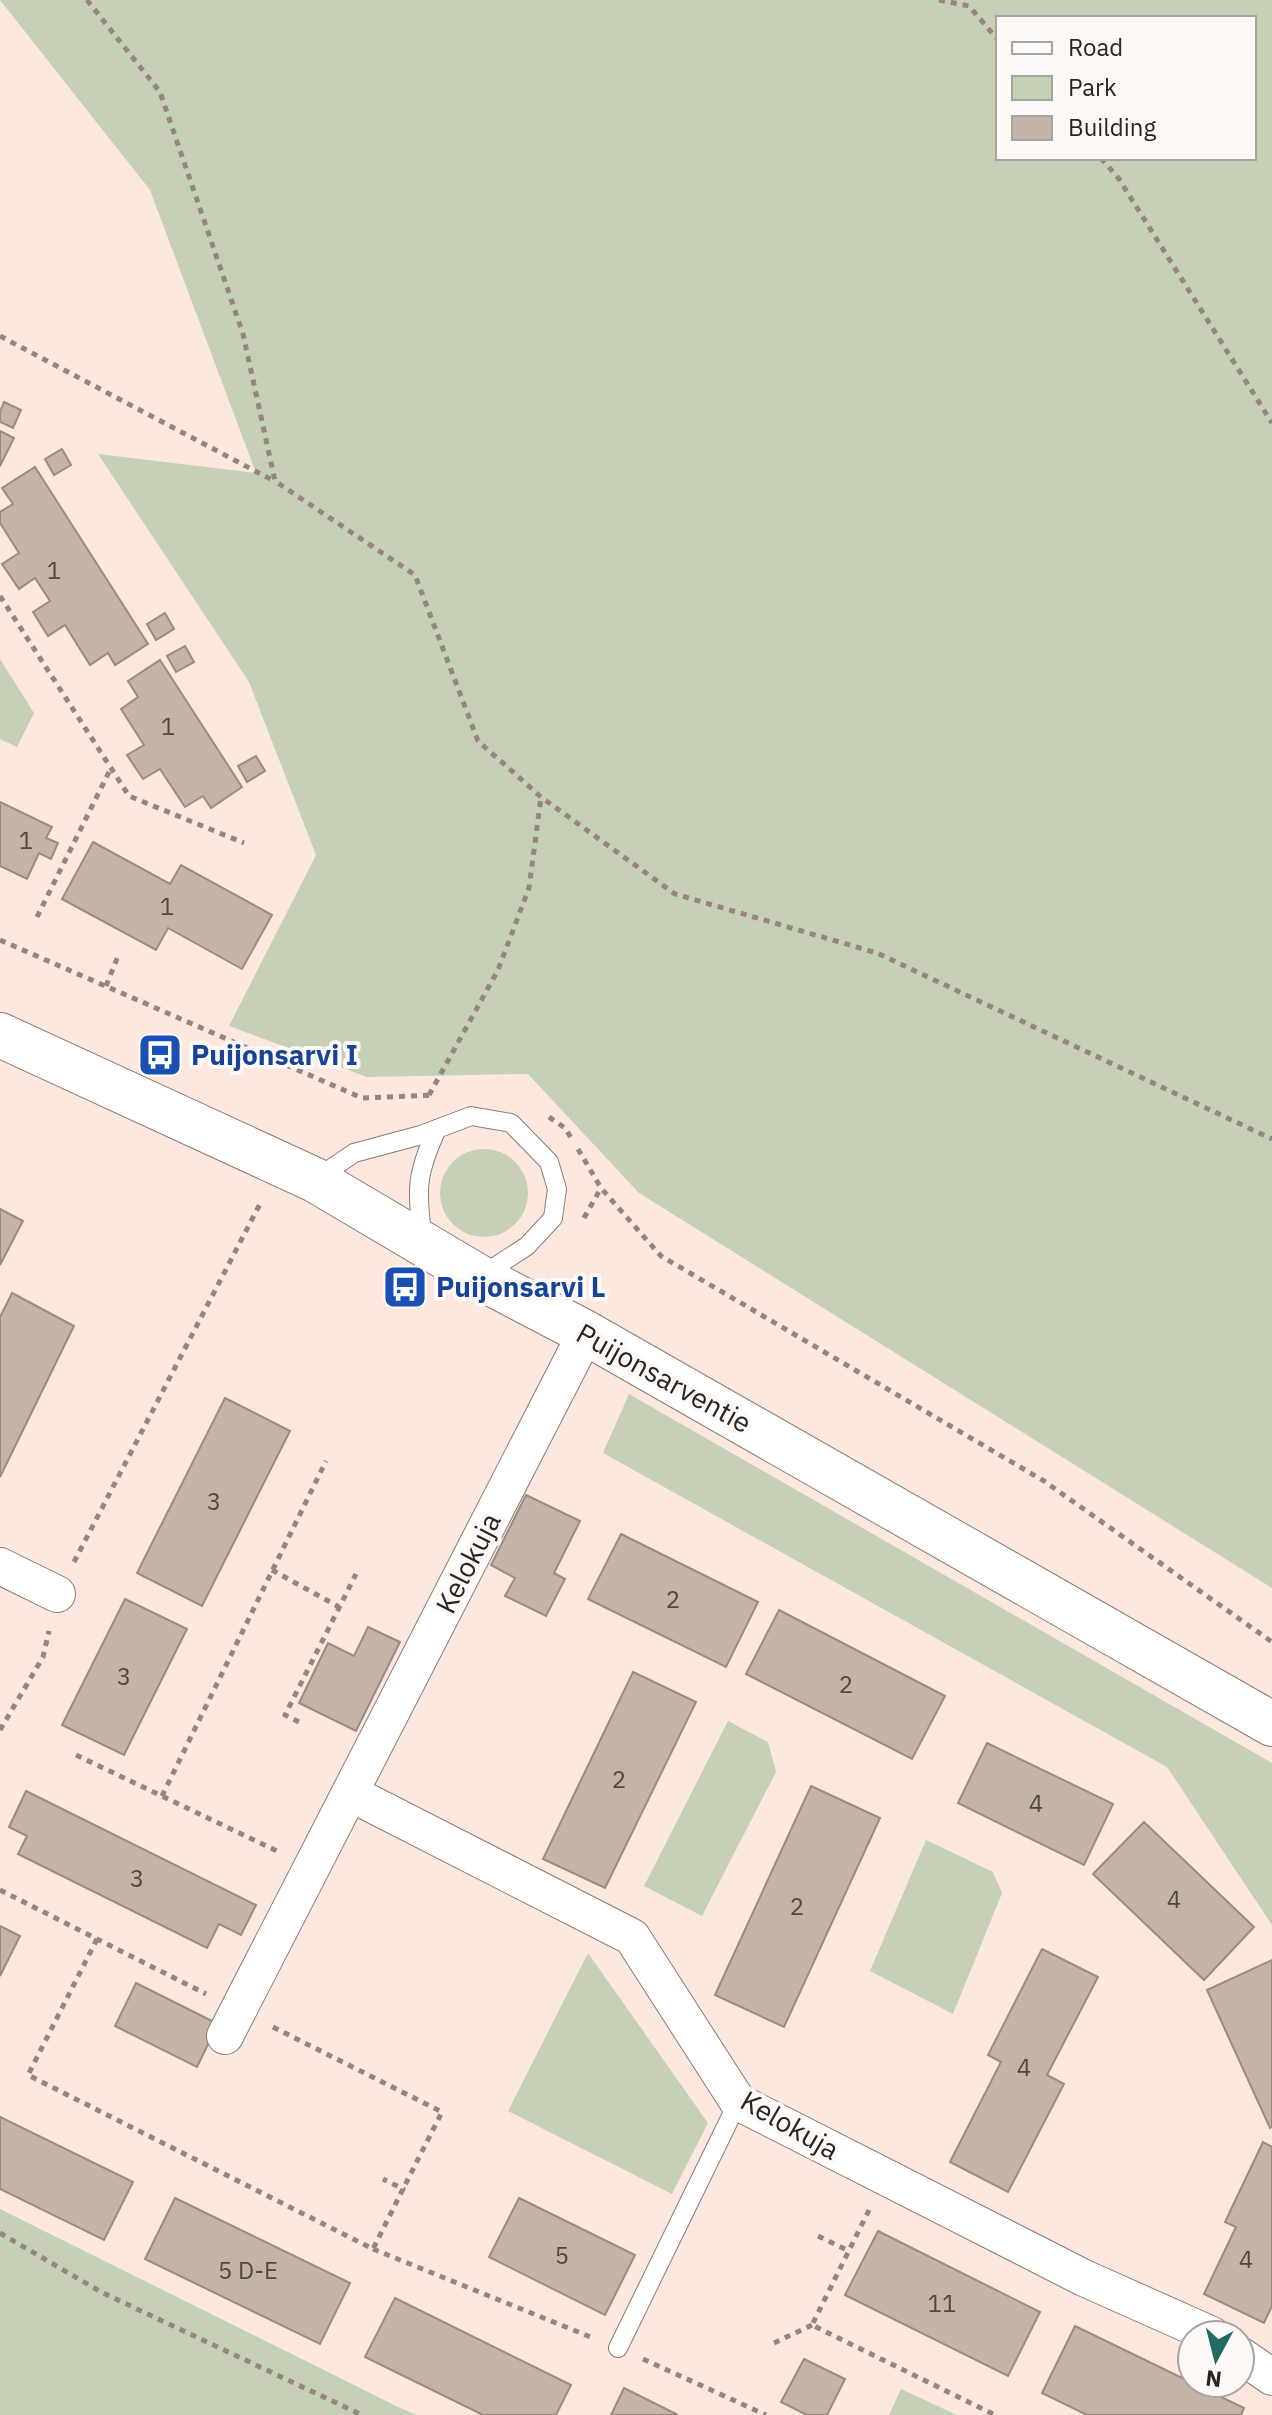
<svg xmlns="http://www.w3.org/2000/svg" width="1272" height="2415" viewBox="0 0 1272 2415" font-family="'IBM Plex Sans',sans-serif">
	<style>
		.green { fill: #c6d0b7; fill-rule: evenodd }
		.building { fill: #c3b4a6; stroke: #9a8b7e; stroke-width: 2 }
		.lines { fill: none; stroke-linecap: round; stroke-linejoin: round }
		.lane-casing { stroke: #8d7b72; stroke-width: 20 }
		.street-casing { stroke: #8d7b72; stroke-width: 38 }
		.secondary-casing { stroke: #8d7b72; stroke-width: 46 }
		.path { stroke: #93867f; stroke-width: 5; stroke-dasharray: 6 6; stroke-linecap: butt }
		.lane { stroke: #fff; stroke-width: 18 }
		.street { stroke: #fff; stroke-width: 36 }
		.secondary { stroke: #fff; stroke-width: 44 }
		.labels { text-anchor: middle; stroke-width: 8; stroke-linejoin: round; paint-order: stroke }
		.number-label { font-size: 24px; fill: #504741 }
		.transit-label { font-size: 28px; font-weight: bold; fill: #164399; stroke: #fdf9f7; text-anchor: start }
		.street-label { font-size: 28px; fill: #2a231f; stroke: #fdf9f7 }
	</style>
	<rect width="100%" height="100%" fill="#fce8de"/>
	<!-- green -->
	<g class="green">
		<path d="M0 0H1272V1588L639 1193 528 1074 367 1077 229 1026 316 855 249 682 98 454 256 473 150 190ZM998 18H1254V158H998Z"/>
		<polygon points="0,659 34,713 17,747 0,739"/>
		<circle cx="484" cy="1193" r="44"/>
		<polygon points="629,1394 1272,1763 1272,1925 1167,1767 603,1453"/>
		<polygon points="728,1721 768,1742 776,1772 702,1916 644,1886"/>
		<polygon points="926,1840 993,1872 1002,1893 953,2014 870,1971"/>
		<polygon points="588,1953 708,2123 672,2194 508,2111"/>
		<polygon points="0,2209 396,2406 417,2415 0,2415"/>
		<polygon points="901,2389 957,2415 889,2415"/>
	</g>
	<!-- building -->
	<g class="building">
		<polygon points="4,402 21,410 13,428 0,422 0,412"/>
		<polygon points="0,431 14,438 0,466"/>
		<polygon points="62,449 71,465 54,475 45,459"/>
		<polygon points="35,467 148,644 115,665 108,653 90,665 65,625 48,636 33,612 50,601 35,578 19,589 2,564 19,553 0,523 0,512 13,504 2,488"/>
		<polygon points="165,613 174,629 156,640 147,624"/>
		<polygon points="185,646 194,662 176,672 167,656"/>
		<polygon points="160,660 242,787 211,808 203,796 185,807 160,769 143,779 127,755 144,745 121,709 138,697 128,681"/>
		<polygon points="256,756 265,771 247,782 238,766"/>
		<polygon points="0,802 52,827 46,838 58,843 51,859 39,853 27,879 0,866"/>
		<polygon points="93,842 170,884 181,865 272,915 242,969 168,928 156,950 62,899"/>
		<polygon points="0,1209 23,1221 0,1265"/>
		<polygon points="12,1293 74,1326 0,1477 0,1317"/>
		<polygon points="225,1398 290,1431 202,1606 137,1573"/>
		<polygon points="526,1495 580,1521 554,1573 565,1579 546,1616 505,1596 515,1578 491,1565"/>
		<polygon points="621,1534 758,1602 726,1667 588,1599"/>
		<polygon points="125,1599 187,1629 124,1755 62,1725"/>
		<polygon points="779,1610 945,1696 912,1759 746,1674"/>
		<polygon points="368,1627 400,1642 356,1731 299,1703 328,1643 354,1656"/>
		<polygon points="633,1672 696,1702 605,1888 543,1859"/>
		<polygon points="987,1743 1113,1804 1084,1865 958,1803"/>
		<polygon points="811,1786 880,1818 784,2027 715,1995"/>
		<polygon points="26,1791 256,1905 241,1935 219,1924 207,1948 18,1854 27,1836 9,1827"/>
		<polygon points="1144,1822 1254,1927 1204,1980 1093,1874"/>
		<polygon points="0,1926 20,1936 0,1976"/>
		<polygon points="1042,1949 1098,1977 1047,2075 1064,2084 1008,2192 950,2162 1001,2062 988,2055"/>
		<polygon points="1272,1960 1272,2127 1270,2128 1207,1990"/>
		<polygon points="136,1983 218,2024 197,2067 115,2026"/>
		<polygon points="0,2117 133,2182 104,2240 0,2189"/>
		<polygon points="1263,2142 1272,2147 1272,2306 1264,2323 1204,2294 1236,2227 1225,2222"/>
		<polygon points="175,2198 350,2283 320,2344 145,2259"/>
		<polygon points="519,2198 635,2255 605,2315 489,2257"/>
		<polygon points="878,2231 1040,2312 1008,2376 845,2295"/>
		<polygon points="395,2298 571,2385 556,2415 483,2415 365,2357"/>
		<polygon points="1075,2326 1244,2408 1241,2415 1087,2415 1042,2393"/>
		<polygon points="804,2359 845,2379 827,2415 807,2415 781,2402"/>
		<polygon points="624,2388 678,2415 611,2415"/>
	</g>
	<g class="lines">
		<!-- lane casing -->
		<g class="lane-casing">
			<g id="lane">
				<polyline points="316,1179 354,1153 421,1135 471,1116 511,1123 549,1162 557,1189 553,1218 527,1246 481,1276"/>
				<path d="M423 1239C416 1191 416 1174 437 1129"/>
				<polyline points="618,2348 738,2102"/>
			</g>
		</g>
		<!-- street casing -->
		<g class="street-casing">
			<g id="street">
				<polyline points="0,1566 57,1594"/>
				<polyline points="350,1793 632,1937 738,2102 1084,2278 1212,2335"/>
				<polyline points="225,2036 586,1333"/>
				<polyline points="1240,2355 1272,2377"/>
			</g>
		</g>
		<!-- secondary casing -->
		<g class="secondary-casing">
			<polyline id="secondary" points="0,1035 315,1180 479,1277 586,1333 1272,1724"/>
		</g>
		<!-- path -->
		<g class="path">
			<polyline points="87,0 160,92 243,334 275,481 415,575 478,741 541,797 675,894 877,953 1272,1139"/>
			<polyline points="939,0 969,6 998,40"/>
			<polyline points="1101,158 1119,179 1272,423"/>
			<polyline points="0,336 274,481"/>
			<polyline points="0,596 129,796 244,843"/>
			<polyline points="37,917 111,768"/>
			<polyline points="0,940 362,1098 435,1095"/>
			<polyline points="106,986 118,956"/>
			<polyline points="429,1095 498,970 529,888 541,797"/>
			<polyline points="549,1117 565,1128 573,1141"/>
			<polyline points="578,1149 601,1188 661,1256 1044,1481 1272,1642"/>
			<polyline points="584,1218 601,1188"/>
			<polyline points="74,1562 261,1202"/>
			<polyline points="272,1570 339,1607"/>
			<polyline points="299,1722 285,1715 356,1574"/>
			<polyline points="0,1730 43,1657 49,1631"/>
			<polyline points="76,1755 277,1851"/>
			<polyline points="162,1796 326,1461"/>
			<polyline points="0,1890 206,1994"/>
			<polyline points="97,1939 28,2075 373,2249 403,2189 383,2179"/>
			<polyline points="273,2027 442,2112 403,2189"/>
			<polyline points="869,2210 812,2325 995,2415"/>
			<polyline points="0,2233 101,2292 362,2415"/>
			<polyline points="818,2236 849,2251"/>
			<polyline points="373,2249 593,2338"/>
			<polyline points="774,2343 812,2325"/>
			<polyline points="643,2359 766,2415"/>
		</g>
		<!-- lane -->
		<use href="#lane" class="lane"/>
		<!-- street -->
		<use href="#street" class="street"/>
		<!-- secondary -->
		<use href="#secondary" class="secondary"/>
	</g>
	<!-- icons -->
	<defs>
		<g id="bus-square" transform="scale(2.3)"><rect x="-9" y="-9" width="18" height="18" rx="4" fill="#1a4fb4" stroke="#fdf9f7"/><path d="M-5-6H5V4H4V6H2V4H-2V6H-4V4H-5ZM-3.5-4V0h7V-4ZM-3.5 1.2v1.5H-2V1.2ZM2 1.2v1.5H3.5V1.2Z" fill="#fff"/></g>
	</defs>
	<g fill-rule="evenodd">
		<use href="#bus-square" x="160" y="1055"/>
		<use href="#bus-square" x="405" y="1287"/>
	</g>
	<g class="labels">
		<!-- number labels -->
		<g class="number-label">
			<text x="54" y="579">1</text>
			<text x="168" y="735">1</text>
			<text x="26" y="849">1</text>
			<text x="167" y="915">1</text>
			<text x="214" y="1510">3</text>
			<text x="673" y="1608">2</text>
			<text x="124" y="1685">3</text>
			<text x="846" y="1693">2</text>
			<text x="619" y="1788">2</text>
			<text x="1036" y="1812">4</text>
			<text x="137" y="1887">3</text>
			<text x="1174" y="1908">4</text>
			<text x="797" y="1915">2</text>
			<text x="1024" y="2076">4</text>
			<text x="562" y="2264">5</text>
			<text x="1246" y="2268">4</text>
			<text x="248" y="2279">5 D-E</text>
			<text x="942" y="2312">11</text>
		</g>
		<!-- transit labels -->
		<g class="transit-label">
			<text x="191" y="1065">Puijonsarvi I</text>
			<text x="436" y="1297">Puijonsarvi L</text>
		</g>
		<!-- street labels -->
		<g class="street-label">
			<text transform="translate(664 1378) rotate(29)" y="10">Puijonsarventie</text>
			<text transform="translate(468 1563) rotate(-63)" y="10">Kelokuja</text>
			<text transform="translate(790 2125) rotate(30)" y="10">Kelokuja</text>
		</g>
	</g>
	<!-- legend -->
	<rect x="996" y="16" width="260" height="144" fill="#fdf9f7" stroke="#a9a3a1" stroke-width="2"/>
	<rect x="1012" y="42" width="40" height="12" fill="#ffffff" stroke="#a9a3a1" stroke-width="2"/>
	<text x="1068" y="56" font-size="24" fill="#2a231f">Road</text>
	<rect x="1012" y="76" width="40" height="24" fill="#c6d0b7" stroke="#a9a3a1" stroke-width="2"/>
	<text x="1068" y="96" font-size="24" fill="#2a231f">Park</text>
	<rect x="1012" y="116" width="40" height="24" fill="#c3b4a6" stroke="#a9a3a1" stroke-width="2"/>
	<text x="1068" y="136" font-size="24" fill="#2a231f">Building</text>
	<!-- north arrow -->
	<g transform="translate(1216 2359) rotate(187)"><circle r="38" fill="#fdf9f7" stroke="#a9a3a1" stroke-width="2"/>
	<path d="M0-6L14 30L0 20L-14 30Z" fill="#226b63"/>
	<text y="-12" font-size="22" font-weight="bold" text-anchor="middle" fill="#2a231f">N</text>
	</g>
</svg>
